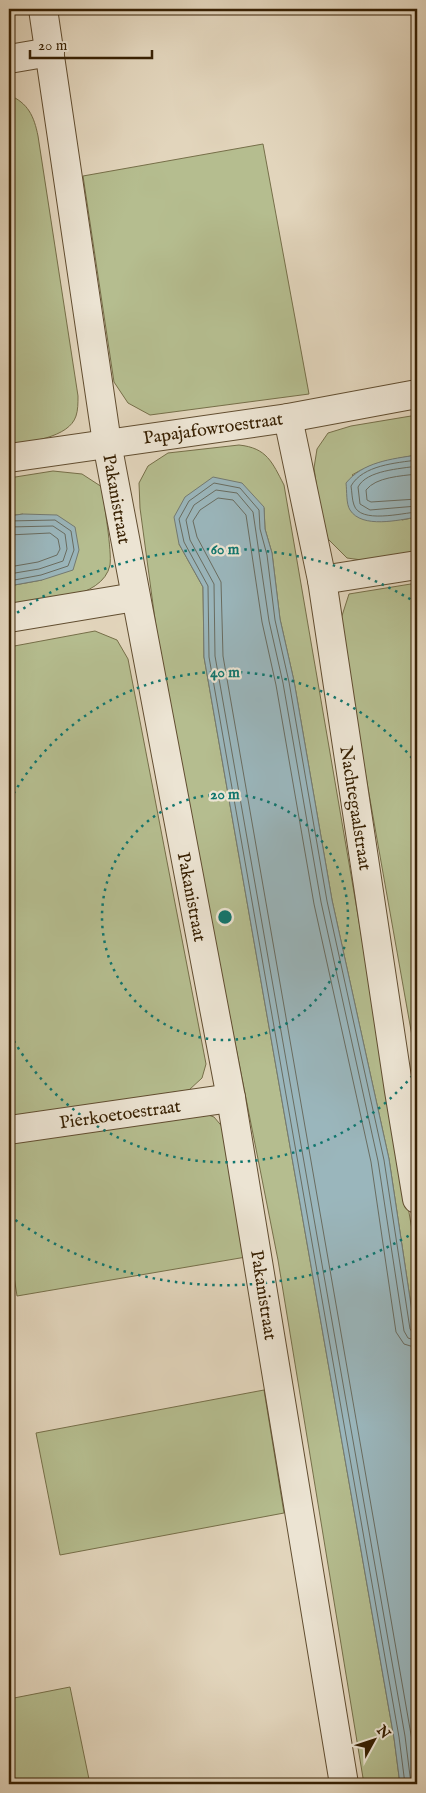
<svg xmlns="http://www.w3.org/2000/svg" width="426" height="1793" viewBox="0 0 426 1793" font-family="'IM FELL English',serif">
	<style>
		.green { fill: #b5bd8f; stroke: #766f49 }
		.water { fill: #9ab6bc; stroke: #737a72 }
		.lines { fill: none; stroke-linecap: round; stroke-linejoin: round }
		.shore { stroke: #696c60; stroke-width: 1 }
		.minor-casing { stroke: #624e31; stroke-width: 30 }
		.minor { stroke: #ece4d3; stroke-width: 28 }
		.ring { fill: none; stroke: #0f766e; stroke-width: 2.5; stroke-dasharray: 2.5 5 }
		.labels { text-anchor: middle; stroke-width: 4.5; stroke-linejoin: round; paint-order: stroke }
		.street-label { font-size: 18px; fill: #382103; stroke: #ece4d3 }
		.centre { fill: #0f766e; stroke: #ece4d3; stroke-width: 2.5 }
		.ring-label { font-size: 15px; text-anchor: middle; font-weight: bold; fill: #0f766e; stroke: #ece4d3; stroke-width: 4.5; stroke-linejoin: round; paint-order: stroke }
	</style>
	<rect width="100%" height="100%" fill="#e2d5bc"/>
	<filter id="stains"><feTurbulence type="fractalNoise" baseFrequency=".004" numOctaves="4"/><feColorMatrix values="0 0 0 0 .2 0 0 0 0 .09 0 0 0 0 .02 0 0 0 .5 -.17"/></filter>
	<radialGradient id="worn" r=".72"><stop offset=".6" stop-color="#630" stop-opacity="0"/><stop offset="1" stop-color="#630" stop-opacity=".3"/></radialGradient>
	<!-- green -->
	<g class="green">
		<path d="M9 95C28 103 34 116 38 136L78 396C78 403 78 410 76 416 69 438 28 442 9 445Z"/>
		<polygon points="263,144 309,394 150,415 128,403 114,382 83,176"/>
		<path d="M417 415V455C394 459 373 462 352 475L402 520 417 517V555L369 561 347 558 328 539 321 517 314 468 317 449 328 433 351 426Z"/>
		<path d="M239 445C267 448 272 462 284 485L417 1259V1345L389 1159 332 900 294 681 280 619 272 553 265 529 264 508 179 544 203 587 204 657 394 1738 400 1784H364L278 1260 194 836 156 627 140 508 139 483 148 466 168 453Z"/>
		<path d="M53 471 82 474 102 487C104 504 112 551 110 565 103 600 38 602 9 607V586L42 580 23 514 9 516V478Z"/>
		<polygon points="417,583 417,1044 412,1036 339,625 349,594"/>
		<polygon points="95,631 117,640 128,659 206,1064 202,1078 189,1090 9,1117 9,647"/>
		<polygon points="197,1111 214,1117 225,1130 246,1257 17,1296 9,1243 9,1143"/>
		<polygon points="264,1390 284,1513 60,1555 36,1433"/>
		<polygon points="70,1687 90,1784 9,1784 9,1699"/>
	</g>
	<!-- water -->
	<g class="water">
		<path d="M417 455V517C399 520 362 529 350 510 346 504 347 491 346 483 363 462 391 459 417 455Z"/>
		<polygon points="213,477 242,483 264,507 265,529 272,553 280,619 294,681 332,900 389,1159 417,1345 417,1784 400,1784 394,1738 204,657 203,587 179,544 174,517 185,497"/>
		<polygon points="23,514 57,515 75,527 79,550 73,570 42,580 9,586 9,516"/>
	</g>
	<g class="lines">
		<!-- shore -->
		<g class="shore">
			<path d="M417 460C396 463 363 465 351 486 352 492 352 500 354 505 360 524 402 513 417 512"/>
			<path d="M417 466C400 469 367 470 358 487L360 504 370 510 417 506"/>
			<path d="M417 474C401 476 376 477 366 490L367 500 371 502 417 499"/>
			<polyline points="9,521 55,520 71,531 74,550 68,566 41,575 9,581"/>
			<polyline points="9,527 53,526 65,534 67,549 63,561 39,569 9,574"/>
			<polyline points="9,535 50,533 58,539 60,549 57,555 38,562 9,567"/>
			<polyline points="417,1348 404,1344 396,1332 371,1162 314,904 276,685 262,622 246,515 233,500 218,498 200,510 193,521 197,537 221,582 223,656 417,1769"/>
			<polyline points="405,1784 399,1737 209,657 208,586 184,542 179,519 189,501 214,483 240,488 259,510 260,529 267,555 275,620 289,682 327,901 384,1160 410,1329 413,1333 417,1334"/>
			<polyline points="411,1784 405,1736 215,656 214,584 190,540 186,520 194,505 216,490 237,493 253,512 269,621 283,683 321,902 378,1161 404,1331 408,1338 417,1341"/>
		</g>
		<!-- minor casing -->
		<g class="minor-casing">
			<g id="minor">
				<polyline points="43,9 107,443 231,1098 344,1784"/>
				<polyline points="9,59 50,52"/>
				<polyline points="288,418 322,580 399,1091 417,1199"/>
				<polyline points="9,458 288,418 417,394"/>
				<polyline points="322,580 417,565"/>
				<polyline points="9,618 135,597"/>
				<polyline points="9,1130 231,1098"/>
			</g>
		</g>
		<!-- minor -->
		<use href="#minor" class="minor"/>
	</g>
	<!-- distance rings -->
	<g class="ring">
		<circle cx="225" cy="917" r="123"/>
		<path d="M417 1070A245 245 0 0 1 10 1034M10 800A245 245 0 0 1 417 764"/>
		<path d="M415 1232A368 368 0 0 1 11 1217M11 617A368 368 0 0 1 415 602"/>
	</g>
	<g class="labels">
		<!-- street labels -->
		<g class="street-label">
			<text transform="translate(213 428) rotate(-8)" y="6">Papajafowroestraat</text>
			<text transform="translate(117 499) rotate(80)" y="6">Pakanistraat</text>
			<text transform="translate(356 808) rotate(81)" y="6">Nachtegaalstraat</text>
			<text transform="translate(192 897) rotate(79)" y="6">Pakanistraat</text>
			<text transform="translate(120 1114) rotate(-8)" y="6">Pierkoetoestraat</text>
			<text transform="translate(264 1295) rotate(81)" y="6">Pakanistraat</text>
		</g>
	</g>
	<circle cx="225" cy="917" r="8" class="centre"/>
	<g class="ring-label">
		<text x="225" y="554">60 m</text>
		<text x="225" y="677">40 m</text>
		<text x="225" y="799">20 m</text>
	</g>
	<!-- margin -->
	<rect width="426" height="1793" fill="none" stroke="#e2d5bc" stroke-width="30"/>
	<rect x="10" y="10" width="406" height="1773" fill="none" stroke="#382103" stroke-width="2.5"/>
	<rect x="15" y="15" width="396" height="1763" fill="none" stroke="#382103"/>
	<!-- north arrow -->
	<g transform="translate(374 1740) rotate(50)" stroke="#ece4d3" stroke-width="4" paint-order="stroke">
	<path d="M0-4L9 19L0 12L-9 19Z" fill="#382103"/>
	<text y="-8" font-size="14" font-weight="bold" text-anchor="middle" fill="#382103">N</text>
	</g>
	<!-- scale -->
	<path d="M30 50v8h122v-8" fill="none" stroke="#382103" stroke-width="2.5"/>
	<text x="38" y="50" font-size="15" fill="#382103" stroke="#ece4d3" stroke-width="4" paint-order="stroke">20 m</text>
	<rect width="100%" height="100%" filter="url(#stains)"/>
	<rect width="100%" height="100%" fill="url(#worn)"/>
</svg>
